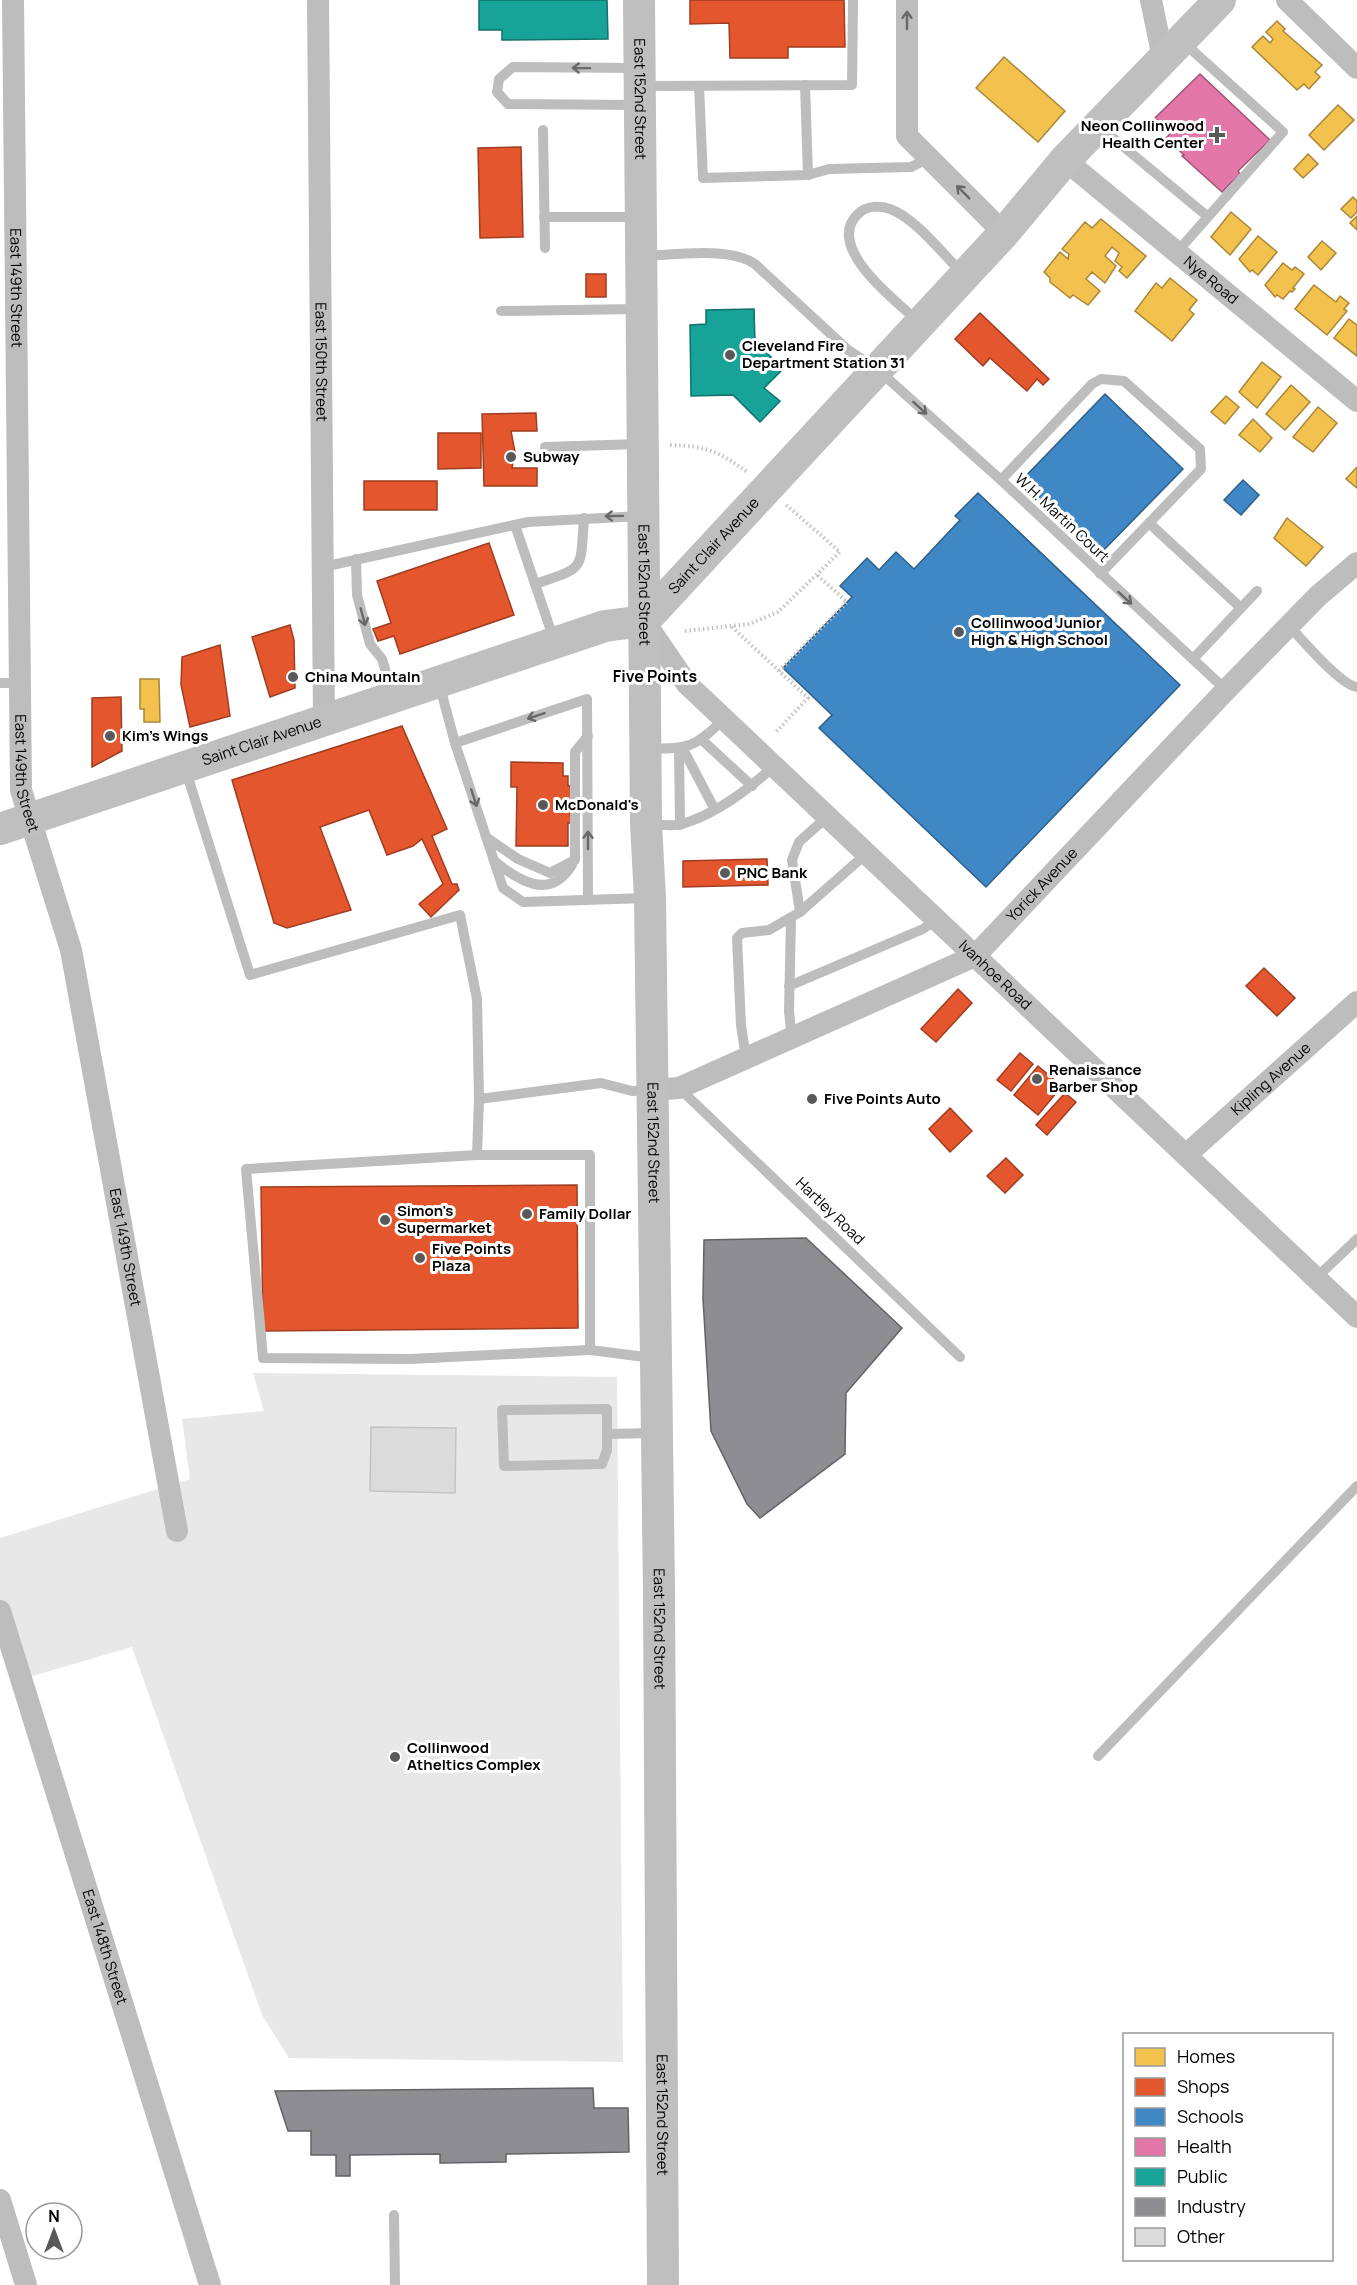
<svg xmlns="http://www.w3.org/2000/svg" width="1357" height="2285" viewBox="0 0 1357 2285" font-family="Manrope,sans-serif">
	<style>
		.green { fill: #e8e8e8 }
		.homes { fill: #f2c14e; stroke: #a98737; stroke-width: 1.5 }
		.shops { fill: #e4572e; stroke: #a03d20; stroke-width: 1.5 }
		.schools { fill: #3f88c5; stroke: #2c5f8a; stroke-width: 1.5 }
		.health { fill: #e377a8; stroke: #9f5376; stroke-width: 1.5 }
		.public { fill: #17a398; stroke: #10726a; stroke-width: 1.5 }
		.industry { fill: #8d8d92; stroke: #636366; stroke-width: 1.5 }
		.building { fill: #dbdbdb; stroke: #c3c3c3; stroke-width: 1.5 }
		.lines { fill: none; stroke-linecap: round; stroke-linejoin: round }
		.path { stroke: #c2c2c2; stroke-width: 4; stroke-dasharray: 1.5 3; stroke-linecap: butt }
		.lane { stroke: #bdbdbd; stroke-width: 10 }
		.street { stroke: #bdbdbd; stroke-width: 22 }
		.secondary { stroke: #bfbfbf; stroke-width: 32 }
		.oneway { stroke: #686868 }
		.poi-dot { fill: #595959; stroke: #fff; stroke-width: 2 }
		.labels { text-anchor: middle; stroke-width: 6; stroke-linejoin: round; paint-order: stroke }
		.street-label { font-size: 15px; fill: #000; stroke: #fff }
		.poi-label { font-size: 15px; font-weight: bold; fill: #000; stroke: #fff; text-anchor: start }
		.neighbourhood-label { font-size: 16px; font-weight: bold; fill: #000; stroke: #fff }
	</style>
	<rect width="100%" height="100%" fill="#fff"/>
	<!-- green -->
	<polygon class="green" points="253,1373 617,1377 623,2062 289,2058 262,2015 132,1647 22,1679 0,1611 0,1538 190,1479 182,1419 264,1411"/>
	<!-- homes -->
	<g class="homes">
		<polygon points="1277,21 1285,29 1283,31 1322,65 1315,72 1320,77 1309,89 1304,84 1297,90 1252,47 1263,36 1270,43 1273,39 1266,32"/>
		<polygon points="1004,57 1065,111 1038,142 976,88"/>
		<polygon points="1338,105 1354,120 1324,150 1309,135"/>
		<polygon points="1308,154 1318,164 1303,178 1294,169"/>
		<polygon points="1353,197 1357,201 1357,212 1351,218 1341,209"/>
		<polygon points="1231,212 1251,229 1230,255 1211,237"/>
		<polygon points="1357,216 1357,230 1350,223"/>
		<polygon points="1101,219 1146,256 1127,278 1119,271 1122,267 1115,261 1119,253 1112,247 1105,256 1116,266 1105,283 1092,272 1086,279 1100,291 1088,305 1073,295 1070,298 1050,282 1050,278 1044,272 1060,252 1068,259 1069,254 1062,249 1085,222 1092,228"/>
		<polygon points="1258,236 1277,252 1258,275 1252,270 1250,272 1239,259"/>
		<polygon points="1322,241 1336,253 1321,270 1308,257"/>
		<polygon points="1283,263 1292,270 1295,267 1304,274 1293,288 1295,289 1292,292 1290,291 1283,299 1277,295 1275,297 1265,285"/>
		<polygon points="1170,278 1197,300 1189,310 1194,314 1172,341 1135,311 1156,283 1162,288"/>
		<polygon points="1314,285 1336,302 1340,296 1349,303 1344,309 1347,311 1327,335 1295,309"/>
		<polygon points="1349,319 1357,325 1357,356 1334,338"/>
		<polygon points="1262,362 1281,377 1257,408 1239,392"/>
		<polygon points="1291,385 1310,402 1285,430 1266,414"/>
		<polygon points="1226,396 1239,407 1225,424 1211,412"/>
		<polygon points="1318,407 1337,423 1313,452 1293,437"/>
		<polygon points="1253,419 1272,438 1260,452 1239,435"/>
		<polygon points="1357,467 1357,488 1346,479"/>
		<polygon points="1287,518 1323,547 1306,566 1274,538"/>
		<polygon points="140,679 159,679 160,722 144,722 144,709 140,709"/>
	</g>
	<!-- shops -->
	<g class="shops">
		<polygon points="690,0 844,0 845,47 788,47 788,58 730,58 729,23 690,24"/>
		<polygon points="521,147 523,237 480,238 478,148"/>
		<rect x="586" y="274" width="20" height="23"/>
		<polygon points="980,313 1049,379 1043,385 1037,379 1027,391 990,358 983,366 955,339"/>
		<polygon points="536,413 537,431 511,431 515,452 512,468 537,468 537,486 484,486 482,414"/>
		<polygon points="438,433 481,433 481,468 438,469"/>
		<rect x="364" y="481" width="73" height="29"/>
		<polygon points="489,543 514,615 400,654 394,636 378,641 373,629 391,623 377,581"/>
		<polygon points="290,625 294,640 295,688 270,697 252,637"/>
		<polygon points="220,645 230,716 190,727 181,685 182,657"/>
		<polygon points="121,697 122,751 92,767 92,698"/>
		<polygon points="402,726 447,829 432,836 452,884 457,884 459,890 431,917 419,904 443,884 422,839 413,846 387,855 369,810 320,827 351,910 287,928 274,923 232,780"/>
		<polygon points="511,762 563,763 563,776 568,776 568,786 573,786 570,815 573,815 573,823 568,823 568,846 516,846 517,787 511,787"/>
		<polygon points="767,859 768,885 683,887 683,861"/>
		<polygon points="1264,968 1295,998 1277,1016 1246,986"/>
		<polygon points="958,989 972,1003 936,1042 921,1029"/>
		<polygon points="1020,1053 1033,1064 1011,1091 997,1080"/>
		<polygon points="1038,1066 1062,1086 1038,1115 1014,1095"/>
		<polygon points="1065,1093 1076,1102 1047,1135 1036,1125"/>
		<polygon points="950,1108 972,1131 950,1152 929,1129"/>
		<polygon points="1006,1158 1023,1175 1005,1193 987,1176"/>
		<polygon points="577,1185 578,1328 263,1331 261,1187"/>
	</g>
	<!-- schools -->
	<g class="schools">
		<polygon points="1105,394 1183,469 1100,554 1021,481"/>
		<polygon points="1243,480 1259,495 1241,515 1224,500"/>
		<polygon points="978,493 1180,685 986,887 819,728 832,715 783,668 852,597 840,586 867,558 879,570 896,552 914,569 960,520 955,516"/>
	</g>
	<!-- health -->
	<polygon class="health" points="1200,74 1270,140 1238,171 1240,174 1222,192 1182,156 1184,155 1166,138 1173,131 1155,118"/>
	<!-- public -->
	<g class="public">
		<polygon points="479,0 607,0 608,39 502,40 502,30 479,30"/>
		<polygon points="754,309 755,341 783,369 764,388 780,401 760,422 733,395 691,396 690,325 706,324 706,310"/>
	</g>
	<!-- industry -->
	<g class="industry">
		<polygon points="806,1238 902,1328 846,1393 845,1454 760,1518 747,1504 711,1431 703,1299 704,1240"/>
		<polygon points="593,2088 594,2108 628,2108 629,2152 506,2154 506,2162 440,2163 440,2154 350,2155 350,2176 336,2176 336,2155 311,2155 311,2131 288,2131 275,2091"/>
	</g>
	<!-- building -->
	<polygon class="building" points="371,1427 456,1428 455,1493 370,1491"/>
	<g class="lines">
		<!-- path -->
		<g class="path">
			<path d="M670 445C706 446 718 451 747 472"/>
			<polyline points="732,627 808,698 776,732"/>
			<polyline points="685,631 749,624 778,612 840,552 784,503"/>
			<polyline points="779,671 847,602 816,574"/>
		</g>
		<!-- lane -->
		<g class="lane">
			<polyline points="636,68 513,67 499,79 497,92 508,104 638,105"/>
			<polyline points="643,86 852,85 853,0"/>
			<polyline points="699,86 703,178 808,175 805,85"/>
			<polyline points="1101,128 1207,216"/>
			<polyline points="543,130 545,248"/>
			<polyline points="808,175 829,169 911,167 929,158"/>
			<polyline points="544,217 637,217"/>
			<polyline points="1176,253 1283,132 1183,42"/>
			<path d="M643 256C675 255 729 246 755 264L848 350 877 369 1001 480 1226 690"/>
			<polyline points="501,311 638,309"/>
			<path d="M919 322C897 302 822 246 859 213 866 206 881 205 890 209 914 217 944 255 962 273"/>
			<polyline points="545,447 639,444"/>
			<polyline points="1001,480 1092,384 1101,379 1124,381 1200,449 1201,469 1100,574"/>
			<polyline points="1149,523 1241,608"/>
			<polyline points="515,525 554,640"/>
			<polyline points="356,559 357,595 370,644 382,659 393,695"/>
			<polyline points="323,567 528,522 641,516"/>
			<path d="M535 584C586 567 580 571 584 518"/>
			<path d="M1289 626C1302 639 1340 685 1357 687"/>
			<polyline points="1193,659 1257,591"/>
			<polyline points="0,683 20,683"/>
			<polyline points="439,683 455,743 503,888 523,902 646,898"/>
			<polyline points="702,740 752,786"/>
			<polyline points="455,743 587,699 588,899"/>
			<polyline points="679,748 680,825"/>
			<path d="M648 749C690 748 694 748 724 719"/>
			<polyline points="683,749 714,808"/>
			<polyline points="185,768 250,975 460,915 477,999 479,1099 601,1083 632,1091 651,1090"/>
			<path d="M649 824C659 824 673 827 682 824 716 814 749 789 774 766"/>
			<polyline points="487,838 518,859 550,873 575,860 575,752 588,736"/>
			<path d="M494 861C519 881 550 901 572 865"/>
			<polyline points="800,912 866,854"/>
			<polyline points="791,918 789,1012 792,1038"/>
			<polyline points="789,986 923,929 936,920"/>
			<polyline points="746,1058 741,1025 737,938 742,933 769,930 800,912 792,860 799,842 828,816"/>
			<polyline points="679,1088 960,1357"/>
			<polyline points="479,1099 477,1155 590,1155 590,1350 653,1358"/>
			<polyline points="477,1155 246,1169 263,1358 411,1359 590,1350"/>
			<polyline points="1316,1278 1357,1239"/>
			<polygon points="607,1409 607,1450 602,1464 504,1466 502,1410"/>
			<polyline points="608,1434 654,1433"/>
			<polyline points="1098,1756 1357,1486"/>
			<polyline points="394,2215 395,2285"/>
		</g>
		<!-- street -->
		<g class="street">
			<path id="s1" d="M13 0 21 790 71 950 177 1531"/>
			<path id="s2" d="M318 0 324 722"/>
			<polyline points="907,0 907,136 1004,233"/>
			<polyline points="1151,0 1163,58"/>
			<polyline points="1287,0 1357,68"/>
			<path id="s3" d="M1065 160 1357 401"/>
			<path id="s4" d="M644 621 687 684 1357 1317"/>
			<path id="s5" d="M651 1090 679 1088 975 956 1226 690 1318 596 1357 563"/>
			<path id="s6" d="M1186 1155 1357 1002"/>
			<path id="s7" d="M0 1611 210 2285"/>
			<polyline points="0,2200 26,2285"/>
		</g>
		<!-- secondary -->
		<g class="secondary">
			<path id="s8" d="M639 0 646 824 650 898 659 1593 663 2285"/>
			<path id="s9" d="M0 829 605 626 644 621 1004 233 1065 160 1220 0"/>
		</g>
	</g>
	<!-- one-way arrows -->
	<defs><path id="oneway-shaft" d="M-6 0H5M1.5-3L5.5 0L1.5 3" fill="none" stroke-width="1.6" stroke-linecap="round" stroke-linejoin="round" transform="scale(1.5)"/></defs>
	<g class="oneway">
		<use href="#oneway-shaft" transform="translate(907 20) rotate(-90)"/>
		<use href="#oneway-shaft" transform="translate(581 68) rotate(-179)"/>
		<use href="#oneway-shaft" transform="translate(963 192) rotate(-135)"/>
		<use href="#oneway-shaft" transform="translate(920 408) rotate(42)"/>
		<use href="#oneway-shaft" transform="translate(614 516) rotate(179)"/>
		<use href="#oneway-shaft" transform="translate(1125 598) rotate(42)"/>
		<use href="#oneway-shaft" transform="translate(363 617) rotate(75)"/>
		<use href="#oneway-shaft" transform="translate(536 716) rotate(162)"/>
		<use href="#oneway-shaft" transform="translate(474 798) rotate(72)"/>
		<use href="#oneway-shaft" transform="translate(588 840) rotate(-90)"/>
	</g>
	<!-- markers -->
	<g class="poi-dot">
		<path d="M1214 126h6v6h6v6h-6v6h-6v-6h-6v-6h6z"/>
		<circle cx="730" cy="355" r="6"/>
		<circle cx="511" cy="457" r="6"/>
		<circle cx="959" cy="632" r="6"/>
		<circle cx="293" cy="677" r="6"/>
		<circle cx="110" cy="736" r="6"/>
		<circle cx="543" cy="805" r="6"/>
		<circle cx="725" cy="873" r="6"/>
		<circle cx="1037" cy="1079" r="6"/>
		<circle cx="812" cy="1099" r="6"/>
		<circle cx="527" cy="1214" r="6"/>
		<circle cx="385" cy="1220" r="6"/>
		<circle cx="420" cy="1258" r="6"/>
		<circle cx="395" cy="1757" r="6"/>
	</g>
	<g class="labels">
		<!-- street labels -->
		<g class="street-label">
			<text dy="5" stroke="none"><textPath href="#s8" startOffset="99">East 152nd Street</textPath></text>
			<text dy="5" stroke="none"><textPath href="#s3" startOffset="189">Nye Road</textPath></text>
			<text dy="5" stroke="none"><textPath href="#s1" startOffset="288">East 149th Street</textPath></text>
			<text dy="5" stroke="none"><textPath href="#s2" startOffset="362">East 150th Street</textPath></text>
			<text transform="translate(1062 518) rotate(43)" y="5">W.H. Martin Court</text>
			<text dy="5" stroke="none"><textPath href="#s9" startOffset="780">Saint Clair Avenue</textPath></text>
			<text dy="5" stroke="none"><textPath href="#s8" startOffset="585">East 152nd Street</textPath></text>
			<text dy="5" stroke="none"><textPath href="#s9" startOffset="276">Saint Clair Avenue</textPath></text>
			<text dy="5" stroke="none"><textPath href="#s1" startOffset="774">East 149th Street</textPath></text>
			<text dy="5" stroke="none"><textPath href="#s5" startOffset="450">Yorick Avenue</textPath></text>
			<text dy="5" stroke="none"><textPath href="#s4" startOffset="500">Ivanhoe Road</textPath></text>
			<text dy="5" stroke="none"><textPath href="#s6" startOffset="114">Kipling Avenue</textPath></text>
			<text dy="5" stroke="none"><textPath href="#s8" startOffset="1143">East 152nd Street</textPath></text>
			<text transform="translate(830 1211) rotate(44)" y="5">Hartley Road</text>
			<text dy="5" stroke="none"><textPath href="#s1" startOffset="1260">East 149th Street</textPath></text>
			<text dy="5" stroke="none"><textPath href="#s8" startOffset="1629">East 152nd Street</textPath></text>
			<text dy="5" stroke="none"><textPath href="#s7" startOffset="352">East 148th Street</textPath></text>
			<text dy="5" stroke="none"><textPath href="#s8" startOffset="2115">East 152nd Street</textPath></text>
		</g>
		<!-- poi labels -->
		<g class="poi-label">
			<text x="1204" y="131" text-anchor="end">Neon Collinwood<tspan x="1204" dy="17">Health Center</tspan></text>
			<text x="742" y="351">Cleveland Fire<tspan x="742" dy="17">Department Station 31</tspan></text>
			<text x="523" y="462">Subway</text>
			<text x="971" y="628">Collinwood Junior<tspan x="971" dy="17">High &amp; High School</tspan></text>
			<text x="305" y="682">China MountaIn</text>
			<text x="122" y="741">Kim's Wings</text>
			<text x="555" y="810">McDonald's</text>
			<text x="737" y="878">PNC Bank</text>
			<text x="1049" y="1075">Renaissance<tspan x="1049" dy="17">Barber Shop</tspan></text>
			<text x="824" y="1104">Five Points Auto</text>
			<text x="397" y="1216">Simon's<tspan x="397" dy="17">Supermarket</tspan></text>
			<text x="539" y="1219">Family Dollar</text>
			<text x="432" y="1254">Five Points<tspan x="432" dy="17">Plaza</tspan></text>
			<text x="407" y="1753">Collinwood<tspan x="407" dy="17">Atheltics Complex</tspan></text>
		</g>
		<!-- neighbourhood labels -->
		<g class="neighbourhood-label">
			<text x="655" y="682">Five Points</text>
		</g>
	</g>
	<!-- legend -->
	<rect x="1123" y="2033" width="210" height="228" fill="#ffffff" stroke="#999999" stroke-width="1.5"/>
	<rect x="1135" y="2048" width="30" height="18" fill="#f2c14e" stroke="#999999" stroke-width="1.5"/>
	<text x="1177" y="2063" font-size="18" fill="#000000">Homes</text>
	<rect x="1135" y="2078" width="30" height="18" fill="#e4572e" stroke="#999999" stroke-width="1.5"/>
	<text x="1177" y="2093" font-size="18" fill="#000000">Shops</text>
	<rect x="1135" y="2108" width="30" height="18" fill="#3f88c5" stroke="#999999" stroke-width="1.5"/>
	<text x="1177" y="2123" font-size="18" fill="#000000">Schools</text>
	<rect x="1135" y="2138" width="30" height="18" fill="#e377a8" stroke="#999999" stroke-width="1.5"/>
	<text x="1177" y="2153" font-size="18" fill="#000000">Health</text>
	<rect x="1135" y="2168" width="30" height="18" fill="#17a398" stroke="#999999" stroke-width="1.5"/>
	<text x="1177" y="2183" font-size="18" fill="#000000">Public</text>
	<rect x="1135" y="2198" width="30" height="18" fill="#8d8d92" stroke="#999999" stroke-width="1.5"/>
	<text x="1177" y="2213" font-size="18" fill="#000000">Industry</text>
	<rect x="1135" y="2228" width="30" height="18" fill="#dbdbdb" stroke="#999999" stroke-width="1.5"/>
	<text x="1177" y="2243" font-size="18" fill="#000000">Other</text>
	<!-- north arrow -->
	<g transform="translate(54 2231)"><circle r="28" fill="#ffffff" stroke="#999999" stroke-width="1.5"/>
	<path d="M0-4.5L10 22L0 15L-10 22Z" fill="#595959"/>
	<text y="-9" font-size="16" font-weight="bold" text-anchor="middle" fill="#000000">N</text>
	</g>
</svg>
